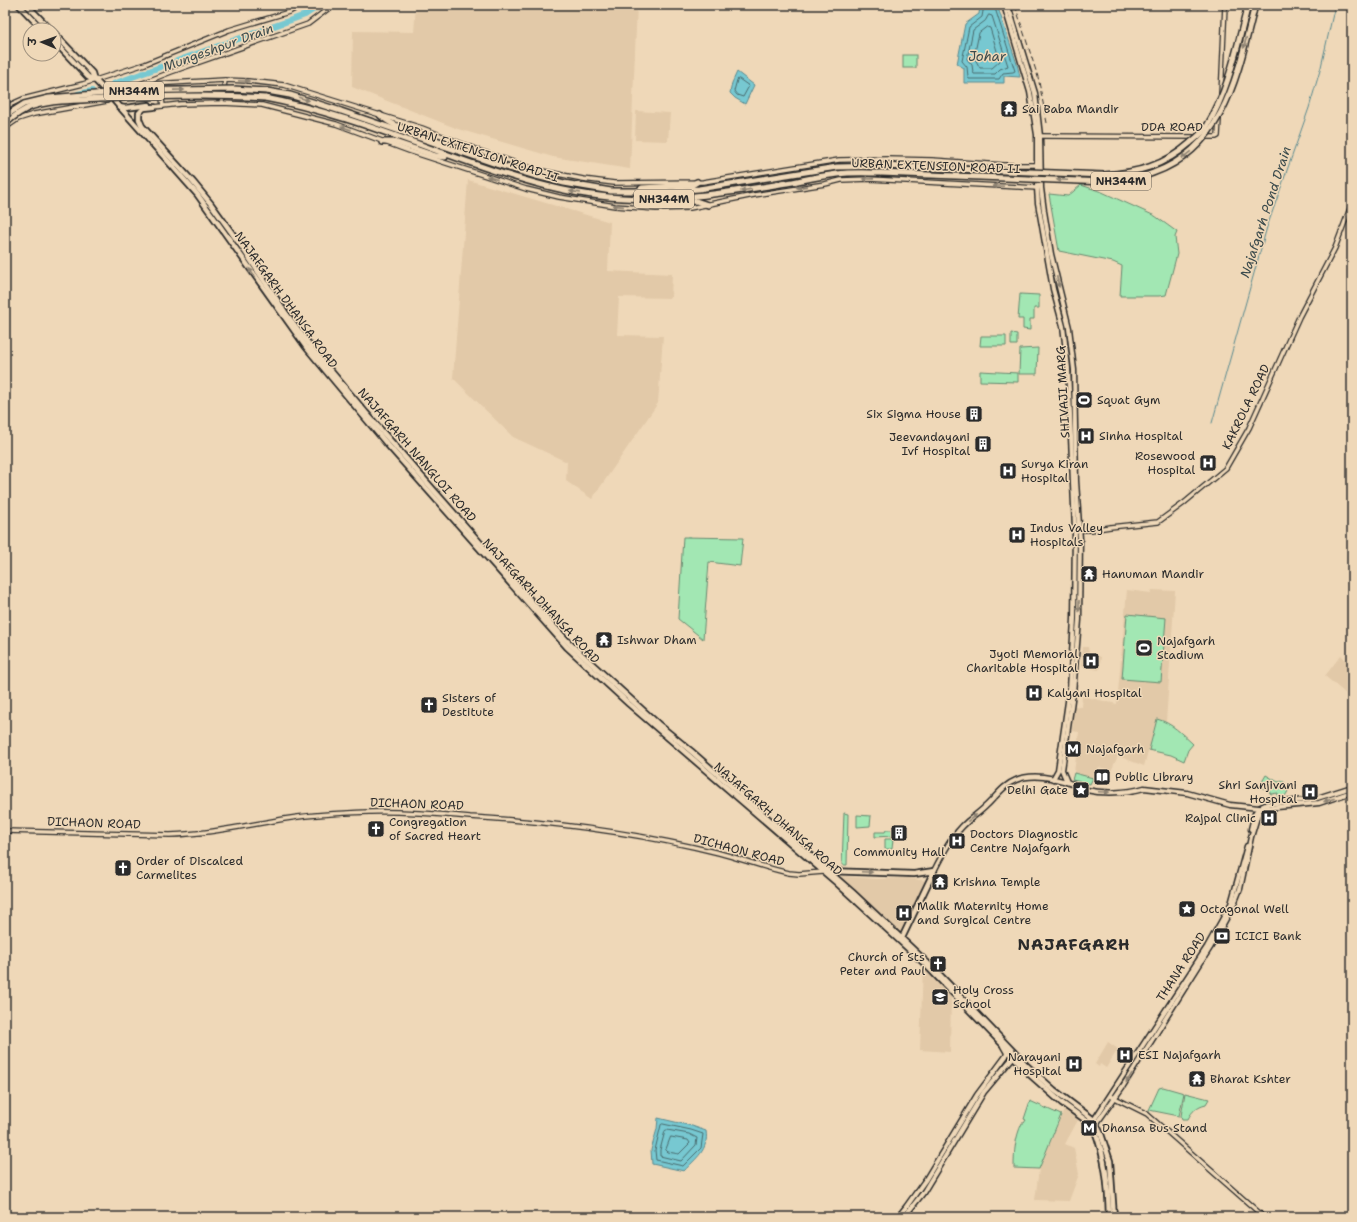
<svg xmlns="http://www.w3.org/2000/svg" width="1357" height="1222" viewBox="0 0 1357 1222" font-family="'Shantell Sans','Playpen Sans Deva',sans-serif">
	<style>
		.built { fill: #e2c9a8 }
		.green { fill: #a2e7b3; stroke: #66896f }
		.water { fill: #77c8d1; stroke: #59898f }
		.lines { fill: none; stroke-linecap: round; stroke-linejoin: round }
		.shore { stroke: #496a6d; stroke-width: 1 }
		.stream { stroke: #59898f; stroke-width: 1 }
		.river { stroke: #77c8d1; stroke-width: 6 }
		.tertiary-casing { stroke: #2b2b2b; stroke-width: 6 }
		.secondary-casing { stroke: #2b2b2b; stroke-width: 7 }
		.primary-casing { stroke: #2b2b2b; stroke-width: 8 }
		.trunk-casing { stroke: #2b2b2b; stroke-width: 8 }
		.tertiary { stroke: #efd8b8; stroke-width: 3.5 }
		.secondary { stroke: #efd8b8; stroke-width: 4 }
		.primary { stroke: #efd8b8; stroke-width: 4.5 }
		.trunk { stroke: #efd8b8; stroke-width: 5 }
		.rail { stroke: #2b2b2b; stroke-width: 1; stroke-dasharray: 6 3; stroke-linecap: butt }
		.trunk-bridge-casing { stroke: #2b2b2b; stroke-width: 8; stroke-linecap: butt }
		.trunk-bridge { stroke: #efd8b8; stroke-width: 5 }
		.oneway { fill: #8d8272 }
		.labels { text-anchor: middle; stroke-width: 3; stroke-linejoin: round; paint-order: stroke }
		.shield { fill: #efd8b8; stroke: #665f55; stroke-width: 1 }
		.shield-label { font-size: 11px; font-weight: bold; fill: #2b2b2b }
		.poi-label { font-size: 12px; fill: #2b2b2b; stroke: #efd8b8; text-anchor: start }
		.street-label { font-size: 12px; fill: #2b2b2b; stroke: #efd8b8 }
		.water-label { font-size: 13px; font-style: italic; fill: #3a4a4c; stroke: #efd8b8 }
		.district-label { font-size: 16px; font-weight: bold; letter-spacing: 1px; fill: #2b2b2b; stroke: #efd8b8 }
	</style>
	<rect width="100%" height="100%" fill="#efd8b8"/>
	<filter id="ink" filterUnits="userSpaceOnUse"><feTurbulence type="fractalNoise" baseFrequency=".025" numOctaves="2"/><feDisplacementMap in="SourceGraphic" scale="8" xChannelSelector="R" yChannelSelector="G"/><feConvolveMatrix kernelMatrix="1 2 1 2 8 2 1 2 1" color-interpolation-filters="sRGB"/></filter>
	<g filter="url(#ink)">
		<!-- built -->
		<g class="built">
			<polygon points="416,5 637,5 630,169 553,157 458,129 352,87 353,31 414,32"/>
			<polygon points="636,111 670,113 668,141 635,140"/>
			<polygon points="468,180 610,222 608,271 672,274 671,298 619,297 617,335 663,336 658,403 592,499 566,481 567,462 513,437 453,378"/>
			<polygon points="1127,590 1151,593 1152,590 1175,591 1166,722 1157,719 1144,766 1118,756 1111,771 1099,767 1093,778 1074,773 1079,732 1072,731 1074,706 1081,707 1082,696 1117,704"/>
			<polygon points="1083,647 1088,647 1089,653 1101,657 1099,670 1081,666"/>
			<polygon points="1341,655 1352,667 1352,699 1325,676"/>
			<polygon points="842,876 876,879 908,878 927,881 901,935 841,878"/>
			<polygon points="923,966 951,996 950,1052 920,1050"/>
			<polygon points="1108,1042 1118,1049 1106,1068 1100,1064 1099,1067 1095,1064"/>
			<polygon points="1064,1110 1078,1120 1065,1144 1074,1148 1079,1174 1069,1201 1035,1200 1039,1169"/>
		</g>
		<!-- green -->
		<g class="green">
			<rect x="903" y="55" width="13" height="13"/>
			<polygon points="1081,185 1102,192 1155,216 1177,232 1175,237 1177,254 1166,295 1159,296 1120,296 1122,266 1113,262 1059,251 1049,194 1068,196"/>
			<polygon points="1020,294 1039,295 1039,308 1034,308 1034,319 1030,319 1030,330 1023,329 1023,319 1018,319"/>
			<polygon points="1011,333 1017,334 1017,345 1011,345"/>
			<polygon points="981,336 1006,336 1006,346 980,346"/>
			<polygon points="1038,348 1037,374 1019,374 1020,349"/>
			<polygon points="980,371 1018,373 1018,382 980,381"/>
			<polygon points="683,537 743,538 740,566 709,562 703,639 678,619"/>
			<polygon points="1127,614 1166,618 1161,682 1122,679"/>
			<path d="M1157 719C1172 723 1182 734 1193 744L1188 750 1184 761 1171 755 1149 750Z"/>
			<polygon points="1074,773 1093,778 1090,784 1072,780"/>
			<polygon points="1266,775 1278,782 1283,781 1289,788 1287,793 1281,802 1276,802 1278,793 1271,794 1267,789 1259,787"/>
			<polygon points="844,813 848,814 847,865 842,865"/>
			<polygon points="857,815 871,816 870,826 857,827"/>
			<polygon points="886,830 894,830 893,836 875,837 875,832 885,832"/>
			<polygon points="885,839 893,839 892,849 885,849"/>
			<polygon points="1163,1087 1184,1093 1179,1116 1149,1110 1159,1088"/>
			<path d="M1185 1093 1209 1099 1206 1104C1197 1106 1192 1111 1188 1119H1182L1181 1116Z"/>
			<path d="M1030 1101 1061 1115 1039 1169 1014 1168C1014 1152 1015 1138 1022 1123H1024L1026 1120 1024 1119Z"/>
		</g>
		<!-- water -->
		<g class="water">
			<polygon points="980,5 997,5 1017,64 1020,77 1004,76 1004,83 964,83 964,68 957,64 965,24 979,14"/>
			<polygon points="737,72 754,85 745,104 735,98 730,93 732,83"/>
			<path d="M658 1118 692 1126 706 1131C709 1150 696 1158 684 1171L652 1164 651 1150 657 1129Z"/>
		</g>
		<g class="lines">
			<!-- shore -->
			<g class="shore">
				<polyline points="984,5 982,17 969,27 962,61 967,67 968,77 969,79 999,79 1003,73 1013,72 1015,71 994,5"/>
				<polygon points="989,15 992,16 1008,66 1000,69 995,74 974,74 973,72 972,65 967,59 973,30 985,21"/>
				<polygon points="987,27 990,28 1000,61 992,68 980,68 974,57 979,33"/>
				<polygon points="739,79 749,86 743,97 737,95 734,91 737,80"/>
				<polygon points="663,1124 691,1130 703,1134 701,1148 683,1166 656,1160 655,1150 661,1125"/>
				<polygon points="667,1130 689,1134 697,1138 696,1145 681,1161 660,1156 660,1150 665,1131"/>
				<polygon points="671,1137 688,1140 690,1143 679,1154 668,1152 666,1150"/>
			</g>
			<!-- stream -->
			<polyline class="stream" points="1212,423 1267,227 1309,108 1321,67 1335,5"/>
			<!-- river -->
			<g class="river">
				<polyline points="113,84 305,15 320,5"/>
				<polyline points="78,94 92,91"/>
			</g>
			<!-- tertiary casing -->
			<g class="tertiary-casing">
				<g id="tertiary">
					<polyline points="160,84 163,106"/>
					<polyline points="135,86 151,84 225,80 248,81 284,85 422,128 480,151 537,170 583,179 614,183 703,182 839,160 888,159 932,160 1003,165 1037,165"/>
					<polyline points="1221,96 1225,5"/>
					<polyline points="116,97 135,86 171,72 308,24 333,5"/>
					<polyline points="222,103 225,80"/>
					<polyline points="5,107 23,99 83,84 145,64 229,30 289,12 302,5"/>
					<polyline points="154,107 180,104 222,103 262,105 336,124 409,151 526,189 559,197 615,206 656,209 690,208 754,195 825,184 841,180 869,179 1037,188"/>
					<polyline points="5,128 18,119 34,114 107,101"/>
					<polyline points="1040,136 1197,137"/>
					<polyline points="1203,137 1216,137 1218,136 1220,102"/>
					<polyline points="1080,530 1091,530 1110,527 1158,522 1184,503 1226,468 1249,428 1299,317 1335,248 1352,203"/>
					<path d="M5 831 170 835C211 834 251 824 291 818 317 814 344 813 370 812 403 811 437 814 470 817 554 822 638 833 719 853 742 859 765 868 789 873L799 874 823 872"/>
					<polyline points="1111,1096 1147,1114 1264,1217"/>
				</g>
			</g>
			<!-- secondary casing -->
			<g class="secondary-casing">
				<g id="secondary">
					<polyline points="1004,5 1030,92 1037,135 1037,188 1038,203 1053,289 1063,326 1068,368 1075,529 1074,619 1070,688 1058,770 1053,779"/>
					<polyline points="1008,5 1035,93 1040,136 1041,188 1044,211 1051,254 1069,328 1074,370 1076,481 1080,539 1079,620 1073,693 1062,770 1067,782"/>
					<polyline points="1251,829 1255,813 1259,808"/>
					<path d="M934 871C943 853 952 835 968 821 974 816 980 812 986 806 996 797 1003 785 1016 780 1033 773 1055 778 1072 784 1077 786 1081 789 1086 790 1104 794 1127 793 1144 788L1187 793 1230 805 1259 808 1267 804 1314 799 1352 787"/>
					<polyline points="1092,1123 1207,947 1231,904 1247,846"/>
					<polyline points="1094,1127 1123,1086 1210,948 1234,904 1240,889 1251,837 1258,814 1261,810 1267,808 1319,803 1352,792"/>
					<polyline points="898,1217 906,1207 926,1179 977,1095 1006,1056 1007,1053 1003,1046"/>
					<polyline points="904,1217 923,1193 984,1092 1015,1055"/>
				</g>
			</g>
			<!-- primary casing -->
			<g class="primary-casing">
				<g id="primary">
					<polyline points="19,5 43,30"/>
					<polyline points="27,5 51,30"/>
					<polyline points="54,33 92,73 94,80"/>
					<path d="M54 41 88 77 96 81 112 98 197 194 306 347 387 444 567 647 629 704 837 883 924 963 1009 1051 1027 1072 1062 1103 1091 1124 1094 1128C1106 1160 1108 1183 1109 1217"/>
					<polyline points="119,107 125,108 149,105"/>
					<polyline points="154,107 144,108 139,113 139,119 142,126 193,182 211,204 242,247 285,312 314,351 366,413 546,618 570,644 658,724 691,751 852,892 939,974 1027,1066 1054,1090 1094,1120 1101,1134 1110,1161 1114,1217"/>
					<polyline points="828,871 914,874 934,871"/>
					<polyline points="901,940 934,871"/>
				</g>
			</g>
			<!-- trunk casing -->
			<g class="trunk-casing">
				<g id="trunk">
					<polyline points="267,91 290,95 341,111 496,164 536,176 564,183 611,191 670,191 699,189 837,167 881,166"/>
					<path d="M265 98C344 113 419 146 495 171 530 182 564 192 600 196 663 204 725 193 787 183 803 180 820 176 837 174 852 172 867 173 881 173"/>
					<path d="M380 115C397 131 424 132 445 144"/>
					<polyline points="382,142 395,142 436,156 445,157"/>
					<polyline points="638,191 642,188 692,185 697,182"/>
					<polyline points="640,200 649,204 696,201 708,205"/>
				</g>
			</g>
			<!-- tertiary -->
			<use href="#tertiary" class="tertiary"/>
			<!-- secondary -->
			<use href="#secondary" class="secondary"/>
			<!-- primary -->
			<use href="#primary" class="primary"/>
			<!-- trunk -->
			<use href="#trunk" class="trunk"/>
			<!-- rail -->
			<polyline class="rail" points="1015,5 1038,77 1047,123"/>
			<!-- trunk-bridge casing -->
			<g class="trunk-bridge-casing">
				<g id="trunk-bridge">
					<polyline points="5,116 24,104 49,98 129,91 234,89 267,91"/>
					<path d="M5 124C14 116 22 110 33 106 54 100 78 100 100 99 155 96 210 94 265 98"/>
					<path d="M881 166 1104 175C1137 173 1164 166 1190 143 1196 138 1203 133 1207 126 1229 90 1237 46 1248 5"/>
					<path d="M881 173 1105 182C1112 182 1119 182 1126 181 1135 180 1144 176 1153 173 1226 147 1238 71 1255 5"/>
				</g>
			</g>
			<!-- trunk-bridge -->
			<use href="#trunk-bridge" class="trunk-bridge"/>
		</g>
		<!-- one-way arrows -->
		<defs><path id="oneway-solid" d="M-6-.8H1V-3.2L6.5 0L1 3.2V.8H-6Z"/></defs>
		<g class="oneway">
			<use href="#oneway-solid" transform="translate(1245 43) rotate(104)"/>
			<use href="#oneway-solid" transform="translate(244 81) rotate(3)"/>
			<use href="#oneway-solid" transform="translate(179 90) rotate(-1)"/>
			<use href="#oneway-solid" transform="translate(304 99) rotate(16)"/>
			<use href="#oneway-solid" transform="translate(346 128) rotate(-160)"/>
			<use href="#oneway-solid" transform="translate(1186 155) rotate(142)"/>
			<use href="#oneway-solid" transform="translate(492 178) rotate(-163)"/>
			<use href="#oneway-solid" transform="translate(868 179) rotate(179)"/>
			<use href="#oneway-solid" transform="translate(1062 180) rotate(-178)"/>
			<use href="#oneway-solid" transform="translate(998 186) rotate(-177)"/>
			<use href="#oneway-solid" transform="translate(802 187) rotate(172)"/>
			<use href="#oneway-solid" transform="translate(746 190) rotate(170)"/>
			<use href="#oneway-solid" transform="translate(575 192) rotate(-171)"/>
			<use href="#oneway-solid" transform="translate(618 206) rotate(-175)"/>
			<use href="#oneway-solid" transform="translate(252 273) rotate(-124)"/>
			<use href="#oneway-solid" transform="translate(1058 282) rotate(77)"/>
			<use href="#oneway-solid" transform="translate(1079 606) rotate(91)"/>
			<use href="#oneway-solid" transform="translate(1104 792) rotate(2)"/>
			<use href="#oneway-solid" transform="translate(1329 800) rotate(162)"/>
			<use href="#oneway-solid" transform="translate(972 818) rotate(-38)"/>
			<use href="#oneway-solid" transform="translate(867 872) rotate(2)"/>
			<use href="#oneway-solid" transform="translate(1129 1078) rotate(122)"/>
		</g>
	</g>
	<!-- icons -->
	<defs>
		<g id="temple-square" transform="scale(0.9)"><rect x="-9" y="-9" width="18" height="18" rx="4" fill="#2b2b2b" stroke="#efd8b8"/><path d="M0-6L5-2H3V0L6.5 2.5H4V6H1.5V3h-3V6H-4V2.5H-6.5L-3 0V-2H-5Z" fill="#fff"/></g>
		<g id="stadium-square" transform="scale(0.9)"><rect x="-9" y="-9" width="18" height="18" rx="4" fill="#2b2b2b" stroke="#efd8b8"/><path d="M0-5a6.5 5 0 1 0 0 10a6.5 5 0 1 0 0-10ZM-3.5-1.8h7v3.6h-7Z" fill="#fff"/></g>
		<g id="building-square" transform="scale(0.9)"><rect x="-9" y="-9" width="18" height="18" rx="4" fill="#2b2b2b" stroke="#efd8b8"/><path d="M-4-6H4V6H1V3H-1V6H-4ZM-2.5-4.3h1.7v1.8h-1.7ZM.8-4.3h1.7v1.8H.8ZM-2.5-1h1.7V.8h-1.7ZM.8-1h1.7V.8H.8Z" fill="#fff"/></g>
		<g id="hospital-square" transform="scale(0.9)"><rect x="-9" y="-9" width="18" height="18" rx="4" fill="#2b2b2b" stroke="#efd8b8"/><path d="M-5-5h3v3.5h4V-5h3V5h-3V1.5h-4V5h-3Z" fill="#fff"/></g>
		<g id="church-square" transform="scale(0.9)"><rect x="-9" y="-9" width="18" height="18" rx="4" fill="#2b2b2b" stroke="#efd8b8"/><path d="M-1.2-6h2.4v3.5h3.3v2.4h-3.3V6h-2.4V-.1h-3.3v-2.4h3.3Z" fill="#fff"/></g>
		<g id="metro-square" transform="scale(0.9)"><rect x="-9" y="-9" width="18" height="18" rx="4" fill="#2b2b2b" stroke="#efd8b8"/><path d="M-5.5 5V-5H-3L0 0L3-5H5.5V5H3V-.5L0 4L-3-.5V5Z" fill="#fff"/></g>
		<g id="library-square" transform="scale(0.9)"><rect x="-9" y="-9" width="18" height="18" rx="4" fill="#2b2b2b" stroke="#efd8b8"/><path d="M-6-4Q-3-5.5-.7-3.5V5Q-3 3-6 4ZM6-4Q3-5.5 .7-3.5V5Q3 3 6 4Z" fill="#fff"/></g>
		<g id="sight-square" transform="scale(0.9)"><rect x="-9" y="-9" width="18" height="18" rx="4" fill="#2b2b2b" stroke="#efd8b8"/><path d="M0-6L1.8-2.2L6-1.7L2.9 1.2L3.7 5.4L0 3.3L-3.7 5.4L-2.9 1.2L-6-1.7L-1.8-2.2Z" fill="#fff"/></g>
		<g id="bank-square" transform="scale(0.9)"><rect x="-9" y="-9" width="18" height="18" rx="4" fill="#2b2b2b" stroke="#efd8b8"/><path d="M-6-4H6V4H-6ZM0-2.3a2.3 2.3 0 1 0 0 4.6a2.3 2.3 0 1 0 0-4.6Z" fill="#fff"/></g>
		<g id="school-square" transform="scale(0.9)"><rect x="-9" y="-9" width="18" height="18" rx="4" fill="#2b2b2b" stroke="#efd8b8"/><path d="M0-5L7-2L0 1L-7-2ZM-4 1L0 2.5L4 1V4Q0 6-4 4Z" fill="#fff"/></g>
	</defs>
	<g fill-rule="evenodd">
		<use href="#temple-square" x="1009" y="109"/>
		<use href="#stadium-square" x="1084" y="400"/>
		<use href="#building-square" x="974" y="414"/>
		<use href="#hospital-square" x="1086" y="436"/>
		<use href="#building-square" x="983" y="444"/>
		<use href="#hospital-square" x="1208" y="463"/>
		<use href="#hospital-square" x="1008" y="471"/>
		<use href="#hospital-square" x="1017" y="535"/>
		<use href="#temple-square" x="1089" y="574"/>
		<use href="#temple-square" x="604" y="640"/>
		<use href="#stadium-square" x="1144" y="648"/>
		<use href="#hospital-square" x="1091" y="661"/>
		<use href="#hospital-square" x="1034" y="693"/>
		<use href="#church-square" x="429" y="705"/>
		<use href="#metro-square" x="1073" y="749"/>
		<use href="#library-square" x="1102" y="777"/>
		<use href="#sight-square" x="1081" y="790"/>
		<use href="#hospital-square" x="1310" y="792"/>
		<use href="#hospital-square" x="1269" y="818"/>
		<use href="#church-square" x="376" y="829"/>
		<use href="#building-square" x="899" y="833"/>
		<use href="#hospital-square" x="957" y="841"/>
		<use href="#church-square" x="123" y="868"/>
		<use href="#temple-square" x="940" y="882"/>
		<use href="#sight-square" x="1187" y="909"/>
		<use href="#hospital-square" x="904" y="913"/>
		<use href="#bank-square" x="1222" y="936"/>
		<use href="#church-square" x="938" y="964"/>
		<use href="#school-square" x="940" y="997"/>
		<use href="#hospital-square" x="1125" y="1055"/>
		<use href="#hospital-square" x="1074" y="1064"/>
		<use href="#temple-square" x="1197" y="1079"/>
		<use href="#metro-square" x="1089" y="1128"/>
	</g>
	<g class="labels">
		<!-- shield labels -->
		<g class="shield">
			<rect x="104" y="82" width="60" height="18" rx="3"/>
			<rect x="1091" y="172" width="60" height="18" rx="3"/>
			<rect x="634" y="190" width="60" height="18" rx="3"/>
		</g>
		<g class="shield-label">
			<text x="134" y="95">NH344M</text>
			<text x="1121" y="185">NH344M</text>
			<text x="664" y="203">NH344M</text>
		</g>
		<!-- poi labels -->
		<g class="poi-label">
			<text x="1022" y="113">Sai Baba Mandir</text>
			<text x="1097" y="404">Squat Gym</text>
			<text x="961" y="418" text-anchor="end">Six Sigma House</text>
			<text x="1099" y="440">Sinha Hospital</text>
			<text x="970" y="441" text-anchor="end">Jeevandayani<tspan x="970" dy="14">Ivf Hospital</tspan></text>
			<text x="1195" y="460" text-anchor="end">Rosewood<tspan x="1195" dy="14">Hospital</tspan></text>
			<text x="1021" y="468">Surya Kiran<tspan x="1021" dy="14">Hospital</tspan></text>
			<text x="1030" y="532">Indus Valley<tspan x="1030" dy="14">Hospitals</tspan></text>
			<text x="1102" y="578">Hanuman Mandir</text>
			<text x="617" y="644">Ishwar Dham</text>
			<text x="1157" y="645">Najafgarh<tspan x="1157" dy="14">Stadium</tspan></text>
			<text x="1078" y="658" text-anchor="end">Jyoti Memorial<tspan x="1078" dy="14">Charitable Hospital</tspan></text>
			<text x="1047" y="697">Kalyani Hospital</text>
			<text x="442" y="702">Sisters of<tspan x="442" dy="14">Destitute</tspan></text>
			<text x="1086" y="753">Najafgarh</text>
			<text x="1115" y="781">Public Library</text>
			<text x="1297" y="789" text-anchor="end">Shri Sanjivani<tspan x="1297" dy="14">Hospital</tspan></text>
			<text x="1068" y="794" text-anchor="end">Delhi Gate</text>
			<text x="1256" y="822" text-anchor="end">Rajpal Clinic</text>
			<text x="389" y="826">Congregation<tspan x="389" dy="14">of Sacred Heart</tspan></text>
			<text x="970" y="838">Doctors Diagnostic<tspan x="970" dy="14">Centre Najafgarh</tspan></text>
			<text x="899" y="856" text-anchor="middle">Community Hall</text>
			<text x="136" y="865">Order of Discalced<tspan x="136" dy="14">Carmelites</tspan></text>
			<text x="953" y="886">Krishna Temple</text>
			<text x="917" y="910">Malik Maternity Home<tspan x="917" dy="14">and Surgical Centre</tspan></text>
			<text x="1200" y="913">Octagonal Well</text>
			<text x="1235" y="940">ICICI Bank</text>
			<text x="925" y="961" text-anchor="end">Church of Sts<tspan x="925" dy="14">Peter and Paul</tspan></text>
			<text x="953" y="994">Holy Cross<tspan x="953" dy="14">School</tspan></text>
			<text x="1138" y="1059">ESI Najafgarh</text>
			<text x="1061" y="1061" text-anchor="end">Narayani<tspan x="1061" dy="14">Hospital</tspan></text>
			<text x="1210" y="1083">Bharat Kshter</text>
			<text x="1102" y="1132">Dhansa Bus Stand</text>
		</g>
		<!-- street labels -->
		<g class="street-label">
			<text x="1172" y="131">DDA ROAD</text>
			<text transform="translate(478 152) rotate(18)" y="4">URBAN EXTENSION ROAD-II</text>
			<text transform="translate(936 166) rotate(2)" y="4">URBAN EXTENSION ROAD-II</text>
			<text transform="translate(286 300) rotate(54)" y="4">NAJAFGARH DHANSA ROAD</text>
			<text transform="translate(1063 392) rotate(-93)" y="4">SHIVAJI MARG</text>
			<text transform="translate(1246 407) rotate(-64)" y="4">KAKROLA ROAD</text>
			<text transform="translate(417 455) rotate(49)" y="4">NAJAFGARH NANGLOI ROAD</text>
			<text transform="translate(541 601) rotate(47)" y="4">NAJAFGARH DHANSA ROAD</text>
			<text transform="translate(417 804) rotate(2)" y="4">DICHAON ROAD</text>
			<text transform="translate(778 819) rotate(41)" y="4">NAJAFGARH DHANSA ROAD</text>
			<text transform="translate(94 823) rotate(2)" y="4">DICHAON ROAD</text>
			<text transform="translate(739 850) rotate(15)" y="4">DICHAON ROAD</text>
			<text transform="translate(1181 967) rotate(-57)" y="4">THANA ROAD</text>
		</g>
		<!-- water labels -->
		<g class="water-label">
			<text transform="translate(218 47) rotate(-20)" y="5">Mungeshpur Drain</text>
			<text x="987" y="61">Johar</text>
			<text transform="translate(1265 212) rotate(-72)" y="5">Najafgarh Pond Drain</text>
		</g>
		<!-- district labels -->
		<g class="district-label">
			<text x="1074" y="950">NAJAFGARH</text>
		</g>
	</g>
	<!-- margin -->
	<rect width="1357" height="1222" fill="none" stroke="#efd8b8" stroke-width="20"/>
	<rect x="10" y="10" width="1337" height="1202" fill="none" stroke="#2b2b2b" stroke-width="1.5" filter="url(#ink)"/>
	<!-- north arrow -->
	<g transform="translate(42 42) rotate(272)"><circle r="19" fill="#efd8b8" stroke="#a19380"/>
	<path d="M0-3L7 15L0 10L-7 15Z" fill="#2b2b2b"/>
	<text y="-6" font-size="11" font-weight="bold" text-anchor="middle" fill="#2b2b2b">उ</text>
	</g>
</svg>
